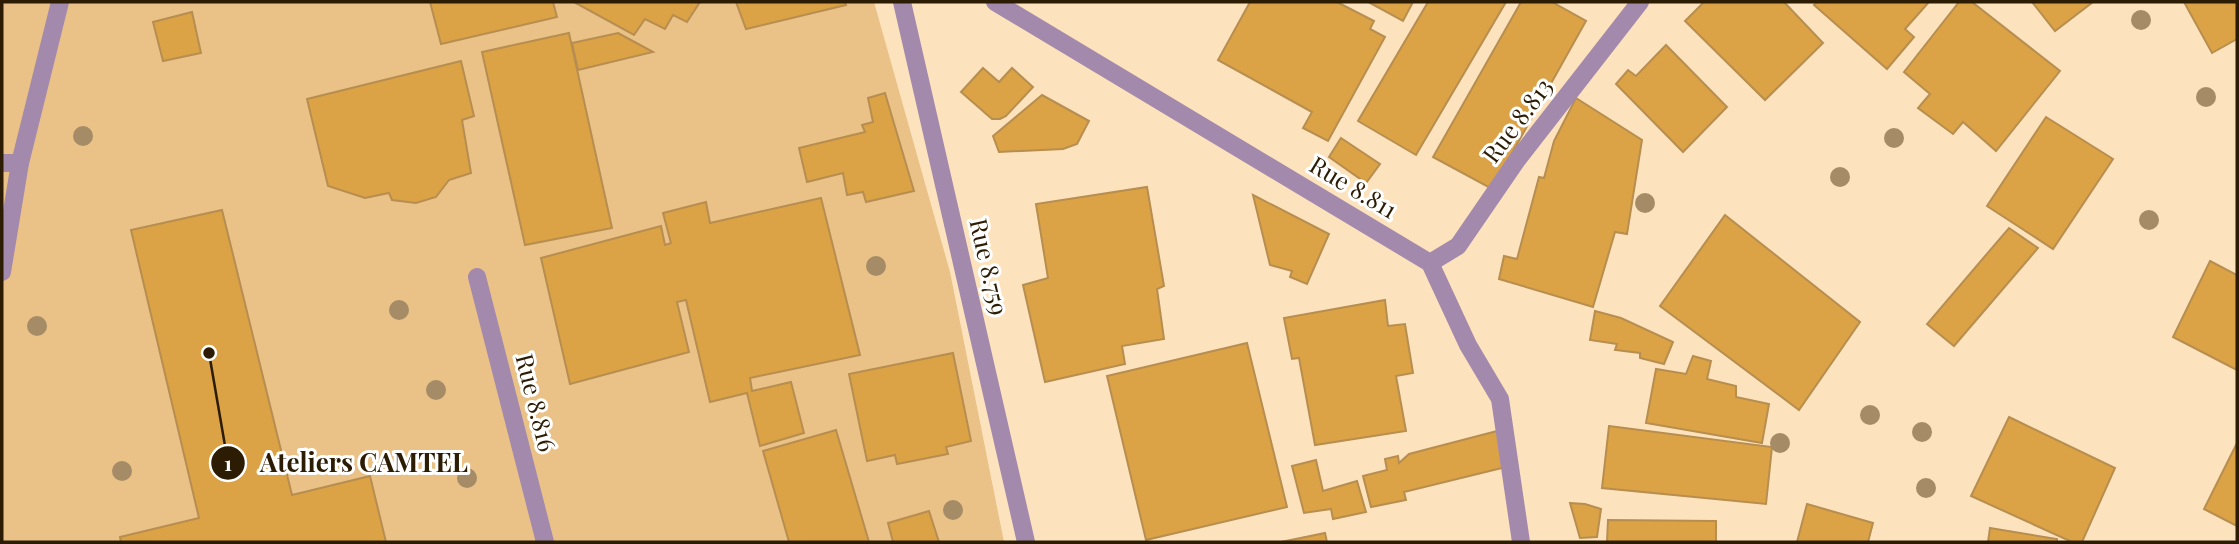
<svg xmlns="http://www.w3.org/2000/svg" width="2239" height="544" viewBox="0 0 2239 544" font-family="'Playfair Display',serif">
	<style>
		.green { fill: #eac288 }
		.building { fill: #dba246; stroke: #b78e50; stroke-width: 2 }
		.lines { fill: none; stroke-linecap: round; stroke-linejoin: round }
		.minor { stroke: #a38aad; stroke-width: 18 }
		.tree { fill: #a58c66 }
		.labels { text-anchor: middle; stroke-width: 6; stroke-linejoin: round; paint-order: stroke }
		.street-label { font-size: 24px; fill: #2c1c03; stroke: #fff }
		.leader { fill: none; stroke: #2c1c03; stroke-width: 2.5 }
		.callout-dot { fill: #2c1c03; stroke: #fff; stroke-width: 2.5 }
		.mark-label { font-size: 21px; text-anchor: middle; font-weight: bold; fill: #fff }
		.callout-label { font-size: 26px; text-anchor: middle; font-weight: bold; fill: #2c1c03; stroke: #fff; stroke-width: 6; stroke-linejoin: round; paint-order: stroke }
	</style>
	<rect width="100%" height="100%" fill="#fde3bd"/>
	<!-- green -->
	<polygon class="green" points="2,2 874,2 950,272 1004,542 2,542"/>
	<!-- building -->
	<g class="building">
		<polygon points="430,2 553,2 557,17 441,44"/>
		<polygon points="574,2 700,2 687,22 673,15 665,29 645,19 634,35"/>
		<polygon points="736,2 845,2 846,5 746,29"/>
		<polygon points="1250,2 1337,2 1374,21 1370,29 1385,37 1328,141 1303,128 1312,112 1218,60"/>
		<polygon points="1371,2 1413,2 1403,21 1370,3"/>
		<polygon points="1428,2 1506,2 1416,155 1358,121"/>
		<polygon points="1521,2 1552,2 1586,21 1492,189 1433,157"/>
		<polygon points="1704,2 1784,2 1823,43 1765,100 1685,21"/>
		<polygon points="1817,2 1929,2 1905,29 1914,37 1887,69 1814,5"/>
		<polygon points="1959,2 1972,2 2060,71 1996,151 1963,122 1953,134 1918,108 1930,94 1904,72"/>
		<polygon points="2032,2 2093,2 2055,31"/>
		<polygon points="2184,2 2237,2 2237,39 2212,53"/>
		<polygon points="192,12 201,53 163,61 153,22"/>
		<polygon points="569,33 612,228 525,245 482,52"/>
		<polygon points="618,33 653,52 578,70 572,43"/>
		<polygon points="1666,45 1727,107 1683,152 1616,84 1628,70 1636,76"/>
		<polygon points="461,61 474,116 462,120 471,173 449,180 436,197 416,203 392,200 389,193 365,198 328,186 307,99"/>
		<polygon points="983,68 999,82 1012,68 1033,87 1006,116 1000,119 992,119 961,92"/>
		<polygon points="885,93 914,191 866,202 863,192 847,195 843,173 807,182 799,148 865,132 862,125 873,122 868,98"/>
		<polygon points="1042,95 1089,121 1077,144 1063,149 999,152 993,136"/>
		<polygon points="1576,98 1642,140 1627,234 1615,232 1593,307 1499,279 1504,256 1517,259 1539,177 1544,178 1554,141"/>
		<polygon points="2046,117 2113,159 2053,249 1987,206"/>
		<polygon points="1341,138 1380,164 1366,183 1329,157"/>
		<polygon points="1147,187 1164,286 1157,289 1164,339 1122,346 1125,364 1045,382 1023,285 1048,278 1036,204"/>
		<polygon points="1253,195 1329,234 1307,284 1290,277 1292,271 1270,265"/>
		<polygon points="821,198 860,355 750,378 752,391 791,382 804,433 760,446 747,393 710,402 686,300 677,302 689,352 570,384 541,258 661,226 665,245 671,243 663,213 706,202 710,223"/>
		<polygon points="222,210 292,495 370,476 386,542 121,542 120,537 199,518 131,230"/>
		<polygon points="1725,215 1860,322 1799,410 1660,306"/>
		<polygon points="2009,228 2038,248 1954,346 1927,324"/>
		<polygon points="2210,261 2237,275 2237,370 2173,337"/>
		<polygon points="1385,300 1388,326 1405,324 1413,373 1396,376 1406,431 1315,445 1299,358 1292,359 1284,318"/>
		<polygon points="1595,311 1621,318 1673,342 1664,364 1640,358 1640,353 1615,350 1617,344 1590,340"/>
		<polygon points="1247,343 1287,507 1146,540 1107,376"/>
		<polygon points="953,353 971,441 946,447 948,454 897,464 895,455 867,461 849,374"/>
		<polygon points="1693,356 1711,361 1707,379 1736,386 1736,397 1769,404 1762,443 1646,423 1656,369 1686,374"/>
		<polygon points="2009,417 2115,468 2082,542 2072,542 1971,496"/>
		<polygon points="1609,426 1772,447 1766,504 1602,488"/>
		<polygon points="836,430 869,542 789,542 763,451"/>
		<polygon points="1497,431 1506,467 1404,492 1406,500 1371,507 1363,476 1387,470 1385,459 1398,456 1399,463 1409,454"/>
		<polygon points="2237,443 2237,526 2204,509"/>
		<polygon points="1316,460 1323,491 1357,481 1366,512 1333,519 1331,509 1304,513 1292,466"/>
		<polygon points="1570,503 1585,504 1601,509 1597,537 1580,538"/>
		<polygon points="1807,504 1873,523 1868,542 1797,542"/>
		<polygon points="929,511 939,542 893,542 888,523"/>
		<polygon points="1608,520 1716,521 1716,542 1607,542"/>
		<polygon points="1990,528 2057,539 2057,542 1988,542"/>
		<polygon points="1325,533 1327,542 1281,542"/>
	</g>
	<g class="lines">
		<!-- minor -->
		<g class="minor">
			<polyline points="902,2 1026,542"/>
			<polyline points="995,2 1430,263 1468,345 1500,399 1521,542"/>
			<polyline points="2,163 20,163 60,2"/>
			<polyline points="1430,263 1458,246 1517,160 1640,2"/>
			<polyline points="2,272 20,163"/>
			<polyline points="477,277 545,542"/>
		</g>
	</g>
	<!-- trees -->
	<g class="tree">
		<circle cx="2141" cy="20" r="10"/>
		<circle cx="2206" cy="97" r="10"/>
		<circle cx="83" cy="136" r="10"/>
		<circle cx="1894" cy="138" r="10"/>
		<circle cx="1840" cy="177" r="10"/>
		<circle cx="1645" cy="203" r="10"/>
		<circle cx="2149" cy="220" r="10"/>
		<circle cx="876" cy="266" r="10"/>
		<circle cx="399" cy="310" r="10"/>
		<circle cx="37" cy="326" r="10"/>
		<circle cx="436" cy="390" r="10"/>
		<circle cx="1870" cy="415" r="10"/>
		<circle cx="1922" cy="432" r="10"/>
		<circle cx="1780" cy="443" r="10"/>
		<circle cx="122" cy="471" r="10"/>
		<circle cx="467" cy="478" r="10"/>
		<circle cx="1926" cy="488" r="10"/>
		<circle cx="953" cy="510" r="10"/>
	</g>
	<g class="labels">
		<!-- street labels -->
		<g class="street-label">
			<text transform="translate(1518 121) rotate(-53)" y="8">Rue 8.813</text>
			<text transform="translate(1353 188) rotate(31)" y="8">Rue 8.811</text>
			<text transform="translate(988 267) rotate(77)" y="8">Rue 8.759</text>
			<text transform="translate(535 403) rotate(76)" y="8">Rue 8.816</text>
		</g>
	</g>
	<!-- callouts -->
	<path class="leader" d="M209 353L228 463"/>
	<g class="callout-dot">
		<circle cx="209" cy="353" r="7"/>
		<circle cx="228" cy="463" r="18"/>
	</g>
	<g class="mark-label">
		<text x="228" y="471">1</text>
	</g>
	<g class="callout-label">
		<text x="364" y="472">Ateliers CAMTEL</text>
	</g>
	<!-- border -->
	<rect width="2239" height="544" fill="none" stroke="#2c1c03" stroke-width="7"/>
</svg>
